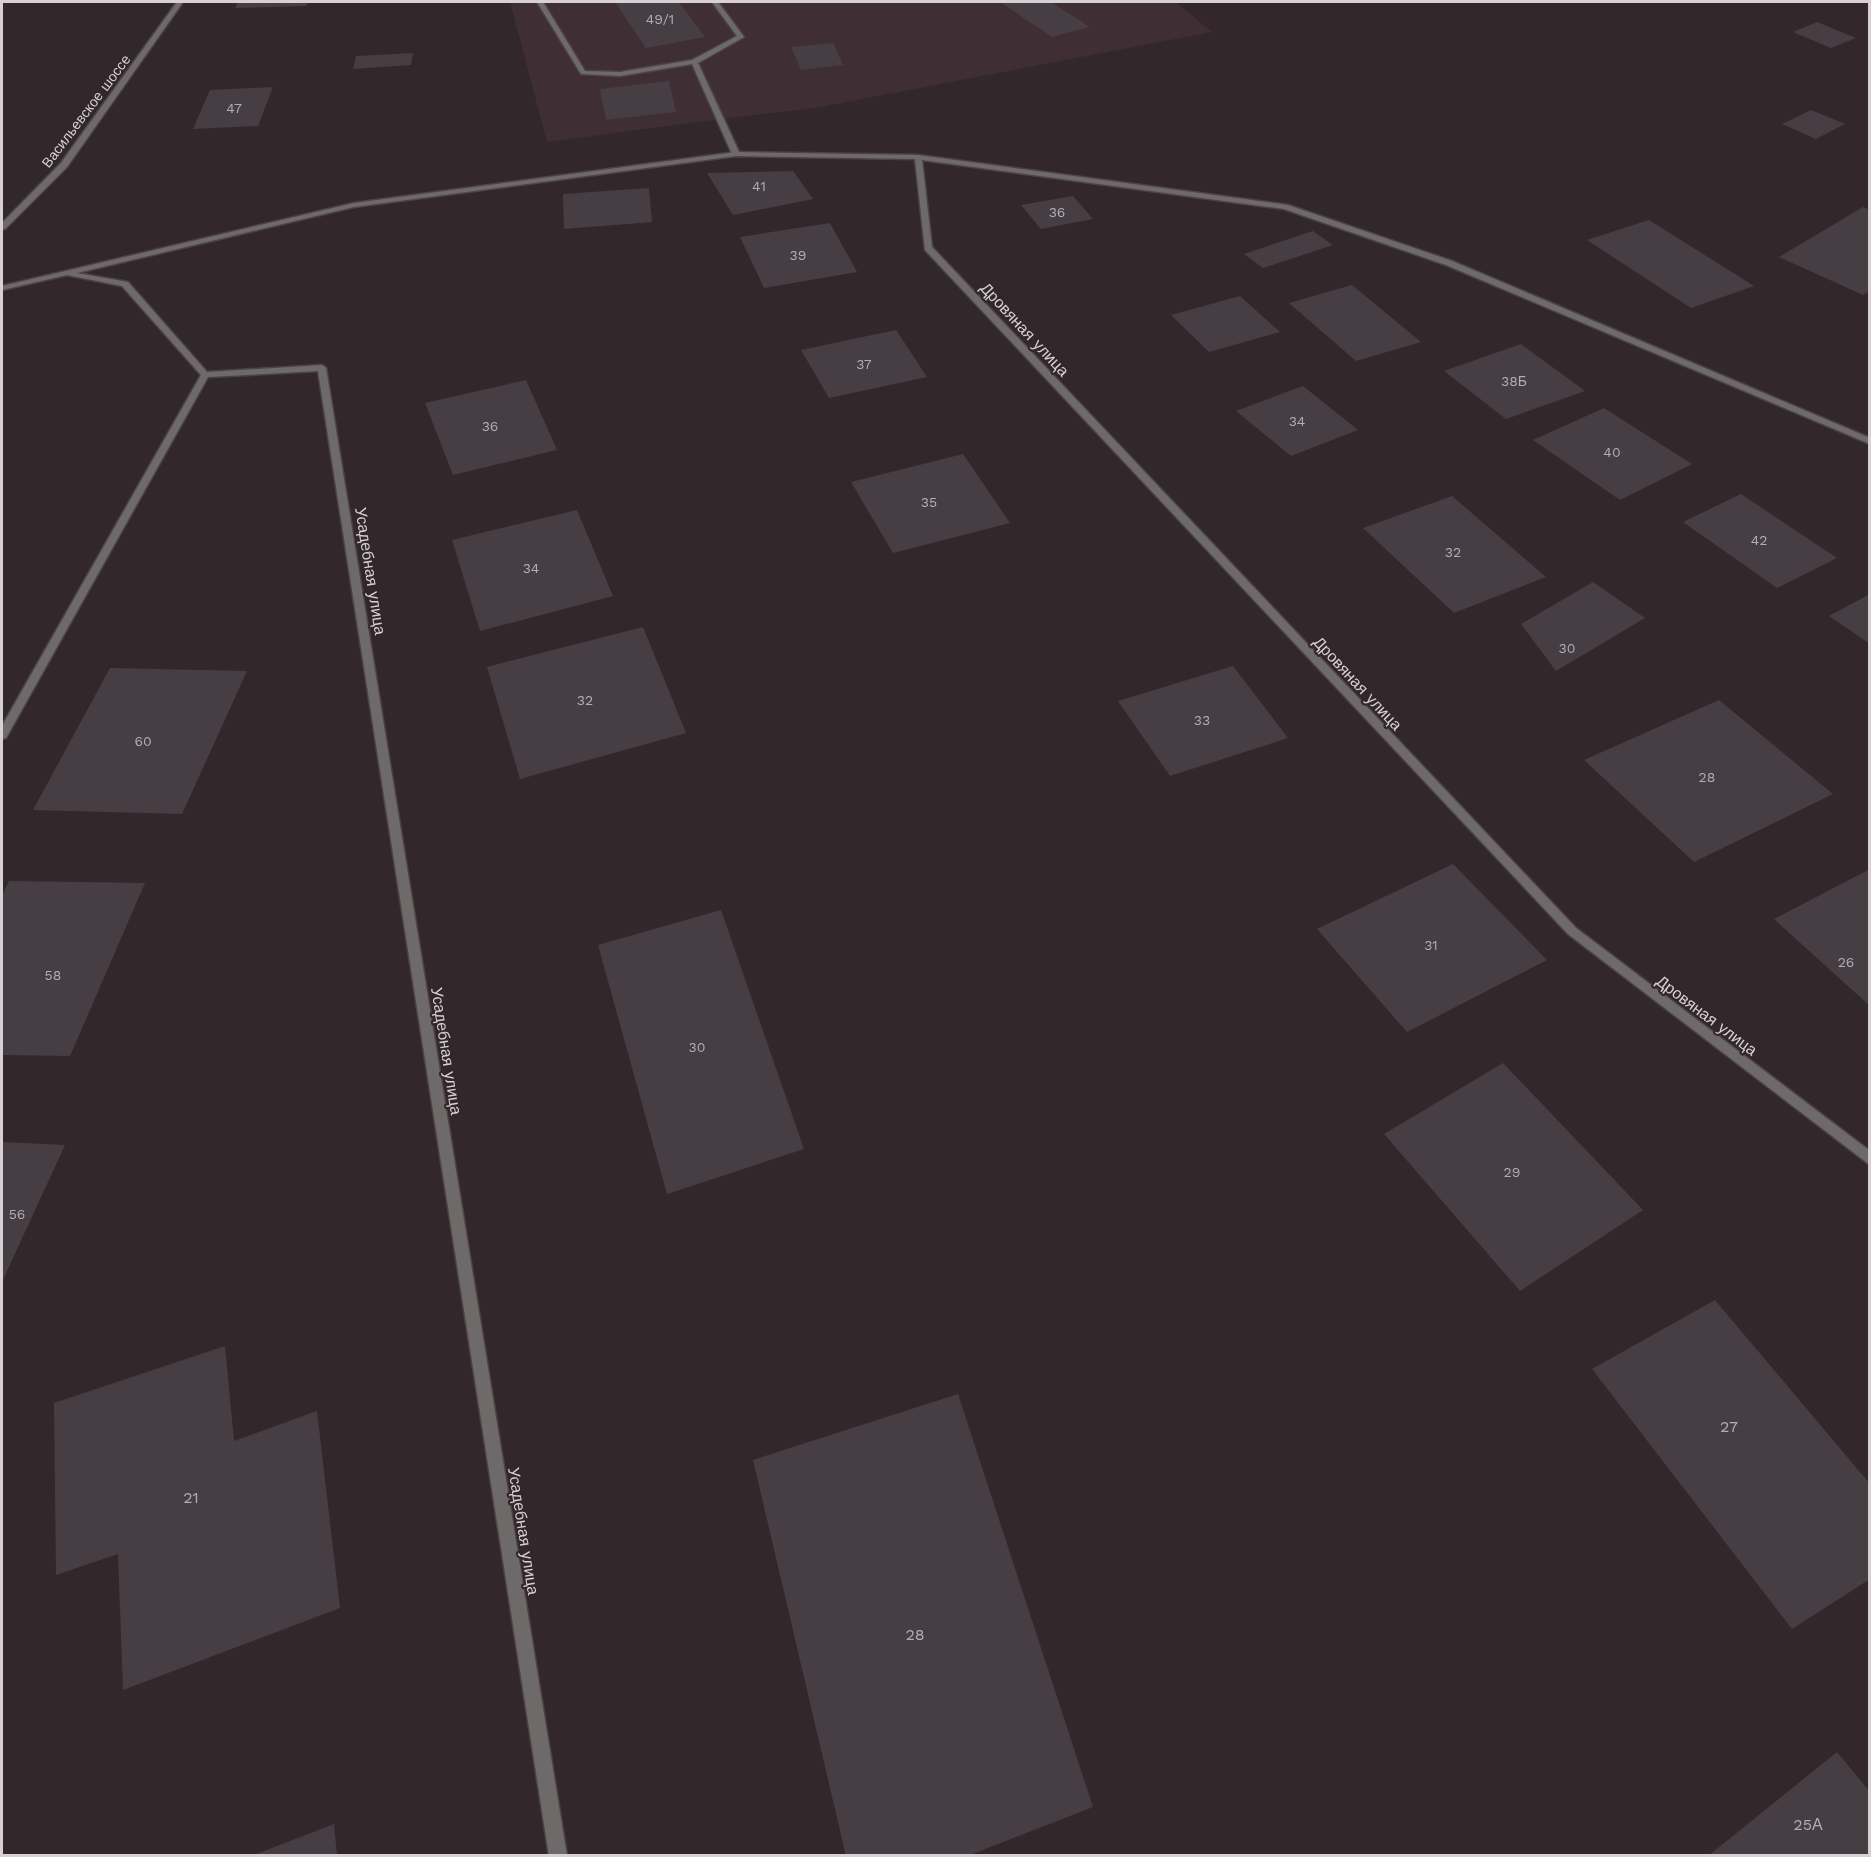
<svg xmlns="http://www.w3.org/2000/svg" width="1871" height="1857" viewBox="0 0 1871 1857" font-family="'Work Sans',sans-serif">
	<style>
		.built { fill: #3f2e34 }
		.building { fill: #473e44 }
		.lines { fill: none; stroke-linecap: round; stroke-linejoin: round }
		.service-casing { stroke: #4d4346; stroke-width: 3 }
		.minor-casing { stroke: #4d4346; stroke-width: 3 }
		.service { fill: #6f6a6a; fill-rule: evenodd }
		.minor { fill: #6f6a6a; fill-rule: evenodd }
		.labels { text-anchor: middle; stroke-width: 4.5; stroke-linejoin: round; paint-order: stroke }
		.number-label { font-size: 14px; fill: #b4acaf }
		.far-street-label { font-size: 14px; fill: #d8d1d3; stroke: #32282b }
		.street-label { font-size: 16px; fill: #d8d1d3; stroke: #32282b }
		.near-number-label { font-size: 16px; fill: #b4acaf }
	</style>
	<rect width="100%" height="100%" fill="#32282b"/>
	<!-- built -->
	<polygon class="built" points="510,2 1176,2 1212,32 815,108 720,119 547,142"/>
	<!-- building -->
	<g class="building">
		<polygon points="238,2 309,2 306,6 235,8"/>
		<polygon points="615,2 679,2 705,37 646,48"/>
		<polygon points="1000,2 1051,2 1090,27 1052,37"/>
		<polygon points="1817,22 1856,38 1831,48 1793,32"/>
		<polygon points="833,43 843,65 801,70 791,47"/>
		<polygon points="413,53 411,65 353,69 356,56"/>
		<polygon points="669,81 676,112 606,120 600,89"/>
		<polygon points="273,87 258,126 193,129 210,90"/>
		<polygon points="1811,110 1845,124 1816,139 1782,124"/>
		<polygon points="793,171 813,199 733,215 707,173"/>
		<polygon points="649,188 652,222 564,229 563,194"/>
		<polygon points="1073,196 1093,219 1041,229 1021,205"/>
		<polygon points="1863,207 1870,210 1870,291 1863,295 1779,257"/>
		<polygon points="1649,220 1754,286 1691,308 1587,240"/>
		<polygon points="830,223 857,272 764,288 740,237"/>
		<polygon points="1313,231 1333,245 1263,268 1244,254"/>
		<polygon points="1352,285 1421,342 1356,361 1289,303"/>
		<polygon points="1240,296 1280,332 1209,352 1171,315"/>
		<polygon points="896,330 927,377 829,398 801,350"/>
		<polygon points="1521,344 1585,391 1506,419 1444,371"/>
		<polygon points="526,380 557,450 453,475 425,403"/>
		<polygon points="1303,386 1358,430 1291,456 1236,411"/>
		<polygon points="1604,408 1692,464 1620,500 1533,440"/>
		<polygon points="963,454 1010,523 893,553 851,482"/>
		<polygon points="1741,494 1837,558 1777,588 1683,522"/>
		<polygon points="1452,496 1546,577 1454,613 1363,528"/>
		<polygon points="577,510 613,596 480,631 452,540"/>
		<polygon points="1593,582 1645,618 1556,671 1521,624"/>
		<polygon points="1870,594 1870,644 1829,616"/>
		<polygon points="643,627 686,733 520,779 487,667"/>
		<polygon points="1233,666 1288,738 1170,776 1118,701"/>
		<polygon points="110,668 247,671 182,814 33,810"/>
		<polygon points="1719,700 1833,794 1694,862 1584,760"/>
		<polygon points="1453,864 1547,960 1407,1032 1317,929"/>
		<polygon points="1870,869 1870,1006 1774,919"/>
		<polygon points="9,881 145,883 70,1056 2,1055 2,896"/>
		<polygon points="721,910 804,1149 667,1194 598,945"/>
		<polygon points="1503,1063 1643,1210 1520,1291 1384,1134"/>
		<polygon points="2,1142 65,1145 2,1282"/>
		<polygon points="1715,1300 1870,1484 1870,1579 1792,1629 1592,1369"/>
		<polygon points="225,1346 234,1441 317,1411 340,1608 123,1690 118,1554 56,1575 54,1403"/>
		<polygon points="958,1394 1093,1807 967,1856 846,1856 753,1460"/>
		<polygon points="1837,1752 1870,1792 1870,1856 1708,1856"/>
		<polygon points="334,1824 337,1856 254,1856 254,1855"/>
	</g>
	<g class="lines">
		<!-- service casing -->
		<g class="service-casing">
			<polygon id="service" points="537,2 543,2 585,71 620,72 692,60 737,36 712,2 718,2 744,37 698,63 740,154 739,156 732,154 692,64 620,76 581,74"/>
		</g>
		<!-- minor casing -->
		<g class="minor-casing">
			<g id="minor">
				<polygon points="177,2 183,2 67,167 5,229 2,229 2,223 61,163"/>
				<polygon points="736,152 918,155 1288,205 1452,261 1870,438 1870,444 1446,265 1284,209 922,160 932,247 1576,928 1870,1151 1870,1165 1568,934 925,250 915,159 736,156 354,207 77,273 128,282 207,372 322,365 326,368 567,1856 549,1856 318,371 208,377 6,738 2,739 2,726 201,375 122,286 67,275 2,290 2,286 354,203"/>
			</g>
		</g>
		<!-- service -->
		<use href="#service" class="service"/>
		<!-- minor -->
		<use href="#minor" class="minor"/>
	</g>
	<g class="labels">
		<!-- number labels -->
		<g class="number-label">
			<text x="660" y="24">49/1</text>
			<text x="234" y="113">47</text>
			<text x="759" y="191">41</text>
			<text x="1057" y="217">36</text>
			<text x="798" y="260">39</text>
			<text x="864" y="369">37</text>
			<text x="1514" y="386">38Б</text>
			<text x="1297" y="426">34</text>
			<text x="490" y="431">36</text>
			<text x="1612" y="457">40</text>
			<text x="929" y="507">35</text>
			<text x="1759" y="545">42</text>
			<text x="1453" y="557">32</text>
			<text x="531" y="573">34</text>
			<text x="1567" y="653">30</text>
			<text x="585" y="705">32</text>
			<text x="1202" y="725">33</text>
			<text x="143" y="746">60</text>
			<text x="1707" y="782">28</text>
			<text x="1431" y="950">31</text>
			<text x="1846" y="967">26</text>
			<text x="53" y="980">58</text>
			<text x="697" y="1052">30</text>
			<text x="1512" y="1177">29</text>
			<text x="17" y="1219">56</text>
		</g>
		<!-- far-street labels -->
		<g class="far-street-label">
			<text transform="translate(86 111) rotate(-53)" y="5">Васильевское шоссе</text>
		</g>
		<!-- street labels -->
		<g class="street-label">
			<text transform="translate(1025 329) rotate(47)" y="6">Дровяная улица</text>
			<text transform="translate(371 571) rotate(81)" y="6">Усадебная улица</text>
			<text transform="translate(1358 683) rotate(47)" y="6">Дровяная улица</text>
			<text transform="translate(1707 1015) rotate(37)" y="6">Дровяная улица</text>
			<text transform="translate(447 1051) rotate(81)" y="6">Усадебная улица</text>
			<text transform="translate(524 1531) rotate(81)" y="6">Усадебная улица</text>
		</g>
		<!-- near-number labels -->
		<g class="near-number-label">
			<text x="1729" y="1432">27</text>
			<text x="191" y="1503">21</text>
			<text x="915" y="1640">28</text>
			<text x="1808" y="1830">25А</text>
		</g>
	</g>
	<!-- border -->
	<rect width="1871" height="1857" fill="none" stroke="#d8d1d3" stroke-width="6"/>
</svg>
